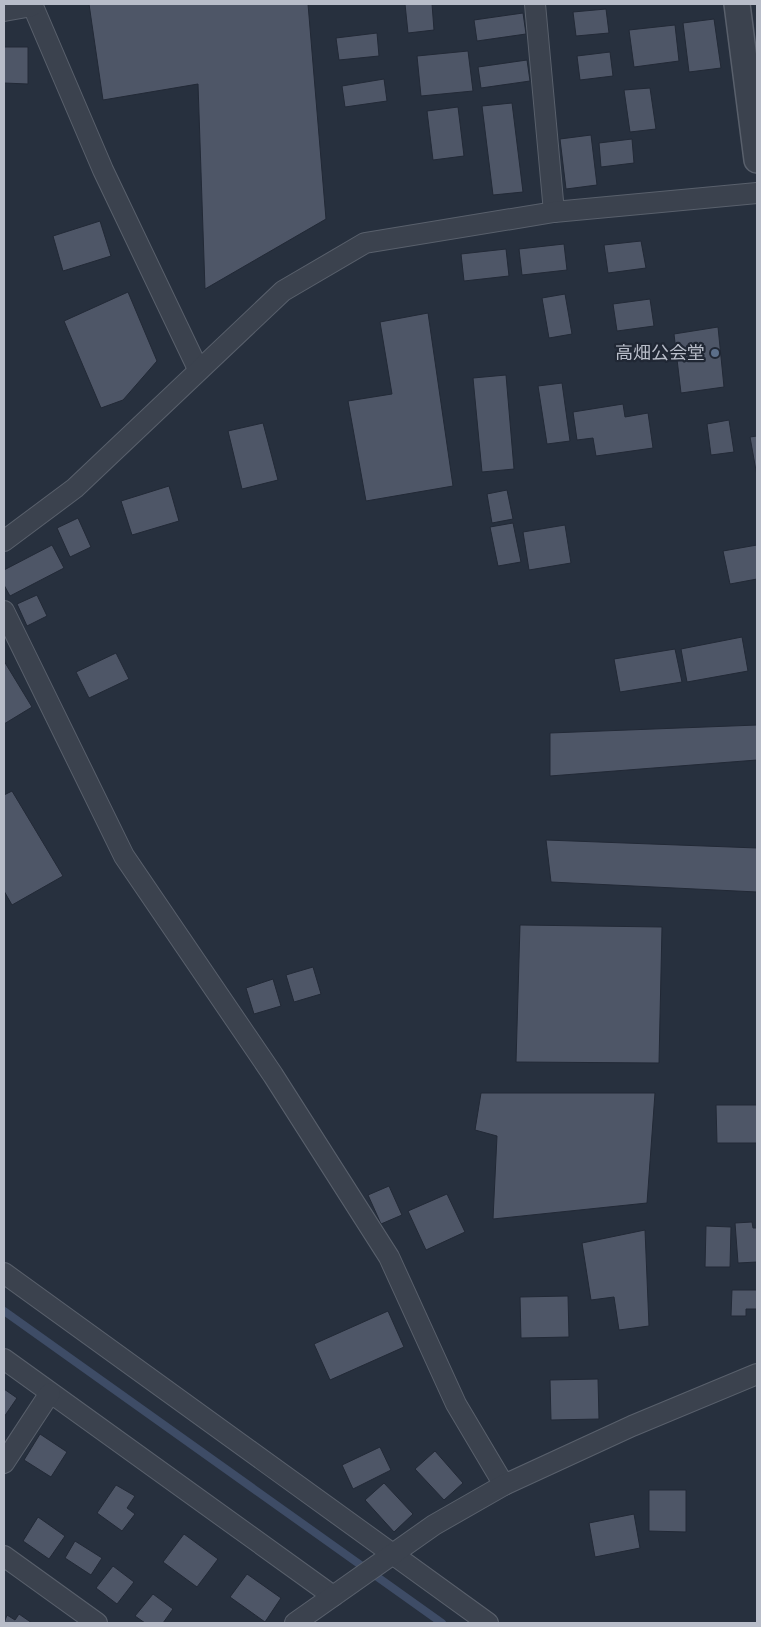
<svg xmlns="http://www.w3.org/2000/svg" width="761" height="1627" viewBox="0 0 761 1627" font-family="'Titillium Web','Noto Sans JP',sans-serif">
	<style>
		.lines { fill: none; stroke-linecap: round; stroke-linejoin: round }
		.stream { stroke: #3e4c66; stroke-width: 8 }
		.building { fill: #4e5667; stroke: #222936 }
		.minor-casing { stroke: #59606c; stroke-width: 22 }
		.tertiary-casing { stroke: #59606c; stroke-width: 28 }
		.minor { stroke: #3b424e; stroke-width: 20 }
		.tertiary { stroke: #3b424e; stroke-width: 25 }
		.service-dot { fill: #5c6f8a; stroke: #202734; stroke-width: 2 }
		.labels { text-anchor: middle; stroke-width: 4.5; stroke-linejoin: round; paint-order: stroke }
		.poi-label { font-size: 18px; fill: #b8bdc9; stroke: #202734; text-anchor: end }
	</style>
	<rect width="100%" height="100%" fill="#27303e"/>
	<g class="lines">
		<!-- stream -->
		<polyline class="stream" points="4,1311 442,1623"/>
	</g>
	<!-- building -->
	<g class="building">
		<polygon points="89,4 308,4 326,219 205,289 198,84 103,100"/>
		<polygon points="405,4 432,4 434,30 408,33"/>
		<polygon points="606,9 609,33 576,36 573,12"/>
		<polygon points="523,13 526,34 477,41 474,20"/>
		<polygon points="714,19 721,68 689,72 683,23"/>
		<polygon points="675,25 679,61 634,67 629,30"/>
		<polygon points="377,33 379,56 339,60 336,38"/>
		<polygon points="4,47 28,47 28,84 4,83"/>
		<polygon points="468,51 473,91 421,96 417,56"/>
		<polygon points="610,52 613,76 580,80 577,56"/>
		<polygon points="527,60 530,81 481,88 478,67"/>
		<polygon points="384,79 387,101 345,107 342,86"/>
		<polygon points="650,88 656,129 630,132 624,90"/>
		<polygon points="512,103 523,192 493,195 482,106"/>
		<polygon points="458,107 464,156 433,160 427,111"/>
		<polygon points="591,135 597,185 566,189 560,139"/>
		<polygon points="632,139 634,163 601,167 599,143"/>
		<polygon points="100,221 111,256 63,271 53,236"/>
		<polygon points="641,241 646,268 608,273 604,245"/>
		<polygon points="564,244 567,270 522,275 519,249"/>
		<polygon points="506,249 509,276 464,281 461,254"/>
		<polygon points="128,292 157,361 123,400 101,408 64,321"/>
		<polygon points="565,294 572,334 549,338 542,298"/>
		<polygon points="650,299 654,326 617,331 613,304"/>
		<polygon points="428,313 453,486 366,501 348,401 392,394 380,322"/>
		<polygon points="718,327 724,387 681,393 674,334"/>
		<polygon points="506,375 514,469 482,472 473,378"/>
		<polygon points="562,383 570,441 547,444 538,386"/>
		<polygon points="623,404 625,417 648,413 653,448 596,456 593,438 577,440 573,412"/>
		<polygon points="729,420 734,452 711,455 707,424"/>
		<polygon points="263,423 278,480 242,489 228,431"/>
		<polygon points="757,436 757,476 750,437"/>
		<polygon points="169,486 179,521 132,535 121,501"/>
		<polygon points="507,490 513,519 492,523 487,494"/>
		<polygon points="78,518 91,547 70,557 57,528"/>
		<polygon points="513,523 521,562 498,566 490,527"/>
		<polygon points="565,525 571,563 529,570 523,532"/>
		<polygon points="52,545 64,568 10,596 4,585 4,570"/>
		<polygon points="757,545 757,579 730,584 723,551"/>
		<polygon points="37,595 47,616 27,626 17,604"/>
		<polygon points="742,637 748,671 687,682 681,649"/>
		<polygon points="675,649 682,682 620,692 614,659"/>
		<polygon points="116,653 129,679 89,698 76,672"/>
		<polygon points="4,661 32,707 4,724"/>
		<polygon points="757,725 757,760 550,776 550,733"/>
		<polygon points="12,791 63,876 12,905 4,891 4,795"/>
		<polygon points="546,840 757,848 757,892 551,882"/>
		<polygon points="520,925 662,927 659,1063 516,1062"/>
		<polygon points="313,967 321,994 294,1002 286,975"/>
		<polygon points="273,979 281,1006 254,1014 246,988"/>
		<polygon points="481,1093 655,1093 647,1203 493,1219 497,1136 475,1130"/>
		<polygon points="716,1105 757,1105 757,1143 717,1143"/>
		<polygon points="389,1186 402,1215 381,1224 368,1195"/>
		<polygon points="447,1194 465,1232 426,1250 408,1211"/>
		<polygon points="752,1222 753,1228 757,1228 757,1262 738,1263 735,1223"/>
		<polygon points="706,1226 731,1227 730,1267 705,1267"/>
		<polygon points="645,1230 649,1326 619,1330 614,1297 591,1300 582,1243"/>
		<polygon points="732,1290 757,1290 757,1309 746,1309 746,1316 731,1316"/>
		<polygon points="568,1296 569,1337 521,1338 520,1297"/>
		<polygon points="388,1311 404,1347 330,1380 314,1344"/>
		<polygon points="598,1379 599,1419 551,1420 550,1380"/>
		<polygon points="4,1389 17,1398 4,1417"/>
		<polygon points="40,1434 67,1452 51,1477 24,1460"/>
		<polygon points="380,1447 391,1470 353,1489 342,1465"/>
		<polygon points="435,1451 463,1483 444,1500 415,1469"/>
		<polygon points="384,1483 413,1514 394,1532 365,1500"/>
		<polygon points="116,1485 135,1496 127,1508 135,1514 122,1531 97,1513"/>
		<polygon points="649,1490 686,1490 686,1532 649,1531"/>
		<polygon points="634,1514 640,1548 595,1557 589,1523"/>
		<polygon points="38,1517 65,1536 49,1559 23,1541"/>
		<polygon points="184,1534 218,1559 197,1587 163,1562"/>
		<polygon points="75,1541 102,1558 91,1575 65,1558"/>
		<polygon points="113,1566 134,1582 117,1604 96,1588"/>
		<polygon points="247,1574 281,1598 265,1622 230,1597"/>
		<polygon points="153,1594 173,1609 163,1623 145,1623 135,1616"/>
		<polygon points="19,1614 32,1623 4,1623 7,1615 15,1620"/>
	</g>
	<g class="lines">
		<!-- minor casing -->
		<g class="minor-casing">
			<g id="minor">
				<polyline points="32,4 103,170 198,369"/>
				<polyline points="535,4 554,212"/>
				<polyline points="4,11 32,6"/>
				<polyline points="4,541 75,488 283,291 365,243 554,212 757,193"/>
				<polyline points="4,611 124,856 273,1075 389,1257 456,1404 504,1485"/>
				<polyline points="4,1273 488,1623"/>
				<polyline points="4,1359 333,1596"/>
				<polyline points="4,1463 50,1393"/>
				<polyline points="4,1556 97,1623"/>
				<polyline points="295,1623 434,1525 504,1485 632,1426 757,1374"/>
			</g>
		</g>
		<!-- tertiary casing -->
		<g class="tertiary-casing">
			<polyline id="tertiary" points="737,4 757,160"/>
		</g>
		<!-- minor -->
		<use href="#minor" class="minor"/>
		<!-- tertiary -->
		<use href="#tertiary" class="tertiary"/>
	</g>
	<!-- markers -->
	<circle class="service-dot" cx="715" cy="353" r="5"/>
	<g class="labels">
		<!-- poi labels -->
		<g class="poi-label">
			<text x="705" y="359">高畑公会堂</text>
		</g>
	</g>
	<!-- border -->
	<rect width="761" height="1627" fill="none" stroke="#b8bdc9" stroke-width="10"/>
</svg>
